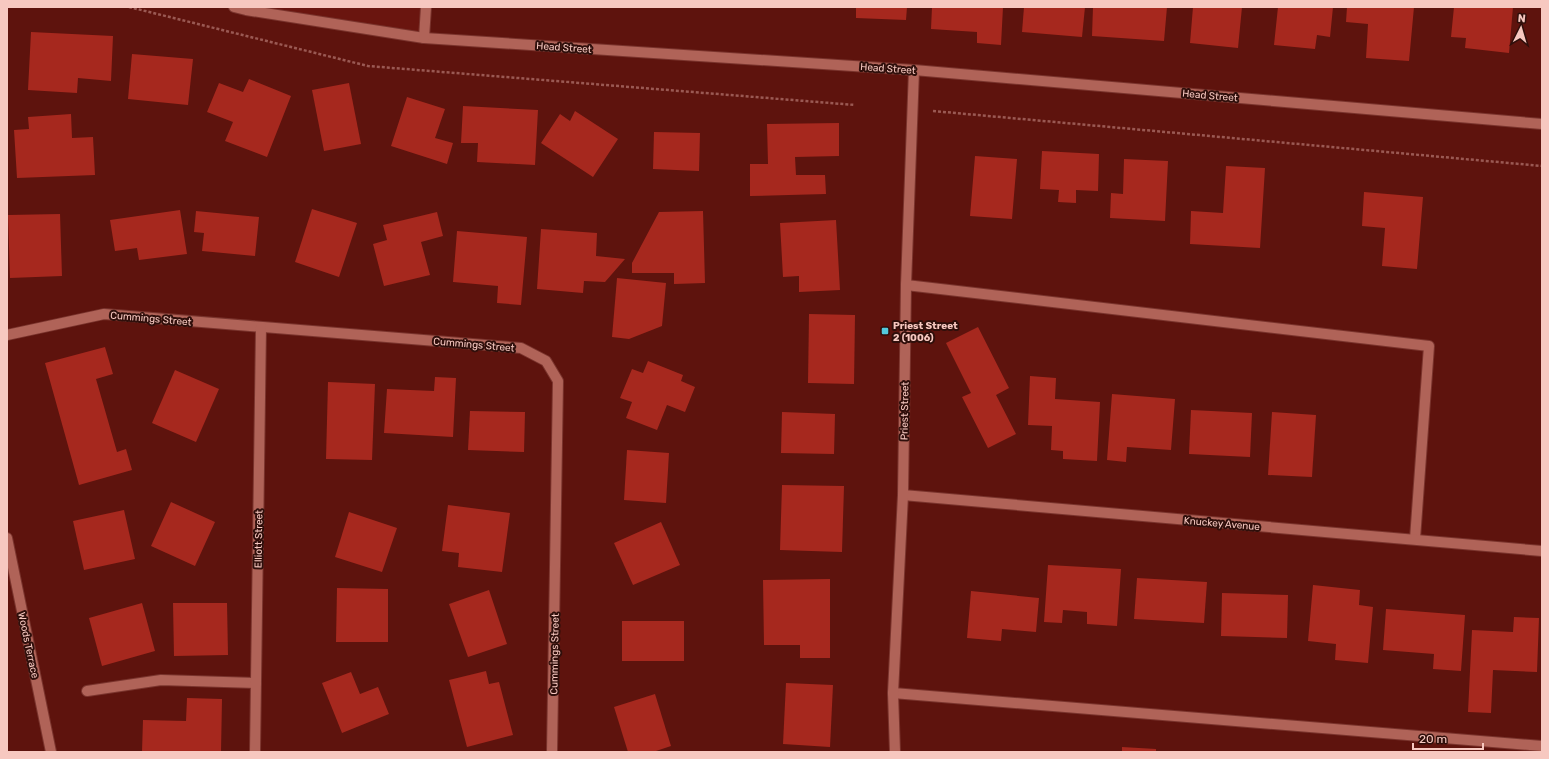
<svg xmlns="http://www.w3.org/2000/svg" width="1549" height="759" viewBox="0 0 1549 759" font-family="Rubik,sans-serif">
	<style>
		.built { fill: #6a150f }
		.building { fill: #a6281e }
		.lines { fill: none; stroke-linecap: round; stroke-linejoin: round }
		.minor-casing { stroke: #7a342d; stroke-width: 12 }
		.path { stroke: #9a5953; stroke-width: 2.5; stroke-dasharray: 3 2; stroke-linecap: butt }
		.minor { stroke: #b06358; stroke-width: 10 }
		.poi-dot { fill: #54cadd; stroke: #2f0f0b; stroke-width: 1.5 }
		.labels { text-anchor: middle; stroke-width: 4; stroke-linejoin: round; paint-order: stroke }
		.street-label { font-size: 10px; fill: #f7c8c0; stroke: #2f0f0b }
		.poi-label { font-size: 10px; font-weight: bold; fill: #f7c8c0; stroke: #2f0f0b; text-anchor: start }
	</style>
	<rect width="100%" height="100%" fill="#5e130d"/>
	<!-- built -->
	<polygon class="built" points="234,7 426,7 424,38"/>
	<!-- building -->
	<g class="building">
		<polygon points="856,7 907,7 906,20 856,18"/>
		<polygon points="932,7 1003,7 1001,45 977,43 977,32 931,29"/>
		<polygon points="1024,7 1085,7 1082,37 1022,32"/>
		<polygon points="1093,7 1167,7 1164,41 1092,36"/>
		<polygon points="1193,7 1242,7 1238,48 1190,43"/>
		<polygon points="1278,7 1333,7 1330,37 1317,35 1315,49 1274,45"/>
		<polygon points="1347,7 1414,7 1409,61 1366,58 1368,24 1346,22"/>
		<polygon points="1454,7 1513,7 1509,53 1465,48 1466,38 1451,37"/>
		<polygon points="31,32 113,36 111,81 78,78 77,93 28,90"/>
		<polygon points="132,54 193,59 188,105 128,99"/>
		<polygon points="249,79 291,96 267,157 225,141 233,122 207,112 219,83 243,92"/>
		<polygon points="349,83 361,144 324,151 312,90"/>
		<polygon points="407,97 445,109 435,138 453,143 447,164 391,146"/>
		<polygon points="463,106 538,110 535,165 477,162 478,143 461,143"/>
		<polygon points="575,111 618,139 593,177 541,143 560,114 570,121"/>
		<polygon points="71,114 72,138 93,137 95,175 17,178 14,130 29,129 28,117"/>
		<polygon points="839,123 839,156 795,157 796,175 825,175 826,194 750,196 750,164 768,164 767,124"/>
		<polygon points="654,132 700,133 699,171 653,169"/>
		<polygon points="1042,151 1099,154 1098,191 1076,190 1076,203 1058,202 1059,190 1040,189"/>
		<polygon points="975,156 1017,159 1012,219 970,216"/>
		<polygon points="1124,159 1168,161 1165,221 1110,218 1111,193 1123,194"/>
		<polygon points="1226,166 1265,168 1260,248 1190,244 1191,211 1223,213"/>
		<polygon points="1364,192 1423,197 1417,269 1382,266 1385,228 1362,226"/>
		<polygon points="312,209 357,223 339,277 295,262"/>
		<polygon points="180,210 187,254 139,260 137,248 115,251 110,220"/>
		<polygon points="196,211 259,217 255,256 202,251 204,233 194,232"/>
		<polygon points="703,211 705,283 674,284 674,273 632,273 632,263 659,212"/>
		<polygon points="437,212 443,236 421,242 430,275 384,286 373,244 387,240 383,225"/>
		<polygon points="60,214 62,276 10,278 8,215"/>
		<polygon points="836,220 840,290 799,292 799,276 783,277 780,223"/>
		<polygon points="541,229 597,233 596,256 625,259 605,282 584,281 583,293 537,289"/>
		<polygon points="457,231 527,237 521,305 497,303 498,286 453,282"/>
		<polygon points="617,278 666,283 662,326 629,339 612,337"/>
		<polygon points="809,314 855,315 854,384 808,383"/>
		<polygon points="978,327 1009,388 996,395 1016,434 988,448 962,397 971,393 946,343"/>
		<polygon points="105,347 113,374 96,379 117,452 126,449 132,470 79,485 45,363"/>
		<polygon points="648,361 683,375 681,381 695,387 685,412 667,405 657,430 626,418 632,402 620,398 632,369 643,373"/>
		<polygon points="175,370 219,389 196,442 152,423"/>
		<polygon points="1030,376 1056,378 1055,399 1100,402 1097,461 1063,459 1063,451 1051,450 1052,426 1028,425"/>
		<polygon points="435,377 456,378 453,437 384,433 387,389 434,391"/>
		<polygon points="328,382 375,384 372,460 326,459"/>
		<polygon points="1112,394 1175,399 1171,450 1127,447 1126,462 1107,460"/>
		<polygon points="1191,410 1252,413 1250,457 1189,454"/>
		<polygon points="470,411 525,412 524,452 468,450"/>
		<polygon points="782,412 835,414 834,454 781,453"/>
		<polygon points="1272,412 1316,415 1312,477 1268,475"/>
		<polygon points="627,450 669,453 666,503 624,500"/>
		<polygon points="782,485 844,486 842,552 780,550"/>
		<polygon points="171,502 215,522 195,566 151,546"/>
		<polygon points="448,505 510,513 502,572 458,567 459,553 442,551"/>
		<polygon points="124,510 135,559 84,570 73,521"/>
		<polygon points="349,512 397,528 382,572 335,557"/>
		<polygon points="661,522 680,565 633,585 614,543"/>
		<polygon points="1048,565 1121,569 1117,626 1087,624 1087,612 1063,610 1062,623 1044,622"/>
		<polygon points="1137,578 1207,582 1204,623 1134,619"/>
		<polygon points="830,579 830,658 800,658 800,645 764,645 763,580"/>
		<polygon points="1313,585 1360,590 1359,605 1373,607 1368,663 1335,660 1336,644 1308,641"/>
		<polygon points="337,588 388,589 388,642 336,642"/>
		<polygon points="489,590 507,644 468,657 449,604"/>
		<polygon points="971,591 1039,598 1036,632 1002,629 1001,641 967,638"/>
		<polygon points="1222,593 1288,595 1287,638 1221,636"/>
		<polygon points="142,603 155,651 102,666 89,618"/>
		<polygon points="173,603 227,603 228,655 174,656"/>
		<polygon points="1386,609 1465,615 1461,671 1433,669 1434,654 1383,650"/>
		<polygon points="1514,617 1539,618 1537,672 1493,670 1491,713 1468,712 1472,630 1513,632"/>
		<rect x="622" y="621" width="62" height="40"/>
		<polygon points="486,671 489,684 499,682 513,735 467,747 449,680"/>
		<polygon points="351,672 360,694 378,687 389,714 342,733 322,683"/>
		<polygon points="786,683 833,685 830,747 783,744"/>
		<polygon points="655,694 671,746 653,752 628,752 614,707"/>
		<polygon points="187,698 222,699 221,752 142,752 143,720 186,721"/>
		<polygon points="1122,747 1156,749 1156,752 1122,752"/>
	</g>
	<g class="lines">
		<!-- minor casing -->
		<g class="minor-casing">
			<g id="minor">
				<polyline points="234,7 246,10 424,38 914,70 1542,124"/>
				<polyline points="424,38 426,7"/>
				<polyline points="906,285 1429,346 1415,539"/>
				<polyline points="7,335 104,314 521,348 546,361 558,381 552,752"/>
				<polyline points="903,495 1542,551"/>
				<polyline points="7,538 51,752"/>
				<polyline points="87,691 161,680 256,683"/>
				<polyline points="893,693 1542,746"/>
				<polyline points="255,752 261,327"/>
				<polyline points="895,752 893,693 903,495 906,285 914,70"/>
			</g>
		</g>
		<!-- path -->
		<g class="path">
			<polyline points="129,7 368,66 855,105"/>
			<polyline points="933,111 1542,166"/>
		</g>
		<!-- minor -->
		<use href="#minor" class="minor"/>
	</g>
	<!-- markers -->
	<rect class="poi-dot" x="881" y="327" width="8" height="8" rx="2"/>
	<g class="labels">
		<!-- street labels -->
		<g class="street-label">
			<text transform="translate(564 47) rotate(4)" y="4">Head Street</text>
			<text transform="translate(888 68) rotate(4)" y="4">Head Street</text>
			<text transform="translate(1210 95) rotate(5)" y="4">Head Street</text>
			<text transform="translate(151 318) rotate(5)" y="4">Cummings Street</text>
			<text transform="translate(474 344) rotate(5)" y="4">Cummings Street</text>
			<text transform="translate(904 411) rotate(-89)" y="4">Priest Street</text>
			<text transform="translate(1222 523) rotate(5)" y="4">Knuckey Avenue</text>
			<text transform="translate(258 539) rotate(-89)" y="4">Elliott Street</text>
			<text transform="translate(29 645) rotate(78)" y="4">Woods Terrace</text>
			<text transform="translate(554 654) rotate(-89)" y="4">Cummings Street</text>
		</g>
		<!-- poi labels -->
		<g class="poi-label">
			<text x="893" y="329">Priest Street<tspan x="893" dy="12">2 (1006)</tspan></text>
		</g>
	</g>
	<!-- border -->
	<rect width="1549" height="759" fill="none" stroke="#f7c8c0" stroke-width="16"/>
	<!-- north arrow -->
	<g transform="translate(1521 28) rotate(5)" stroke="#2f0f0b" stroke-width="3" paint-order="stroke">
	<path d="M0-3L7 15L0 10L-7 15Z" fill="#f7c8c0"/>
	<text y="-6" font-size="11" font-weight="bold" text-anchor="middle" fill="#f7c8c0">N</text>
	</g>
	<!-- scale -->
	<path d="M1413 743v6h70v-6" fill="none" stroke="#f7c8c0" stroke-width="2"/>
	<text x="1419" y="743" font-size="12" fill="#f7c8c0" stroke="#2f0f0b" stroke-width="3" paint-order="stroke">20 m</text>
</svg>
